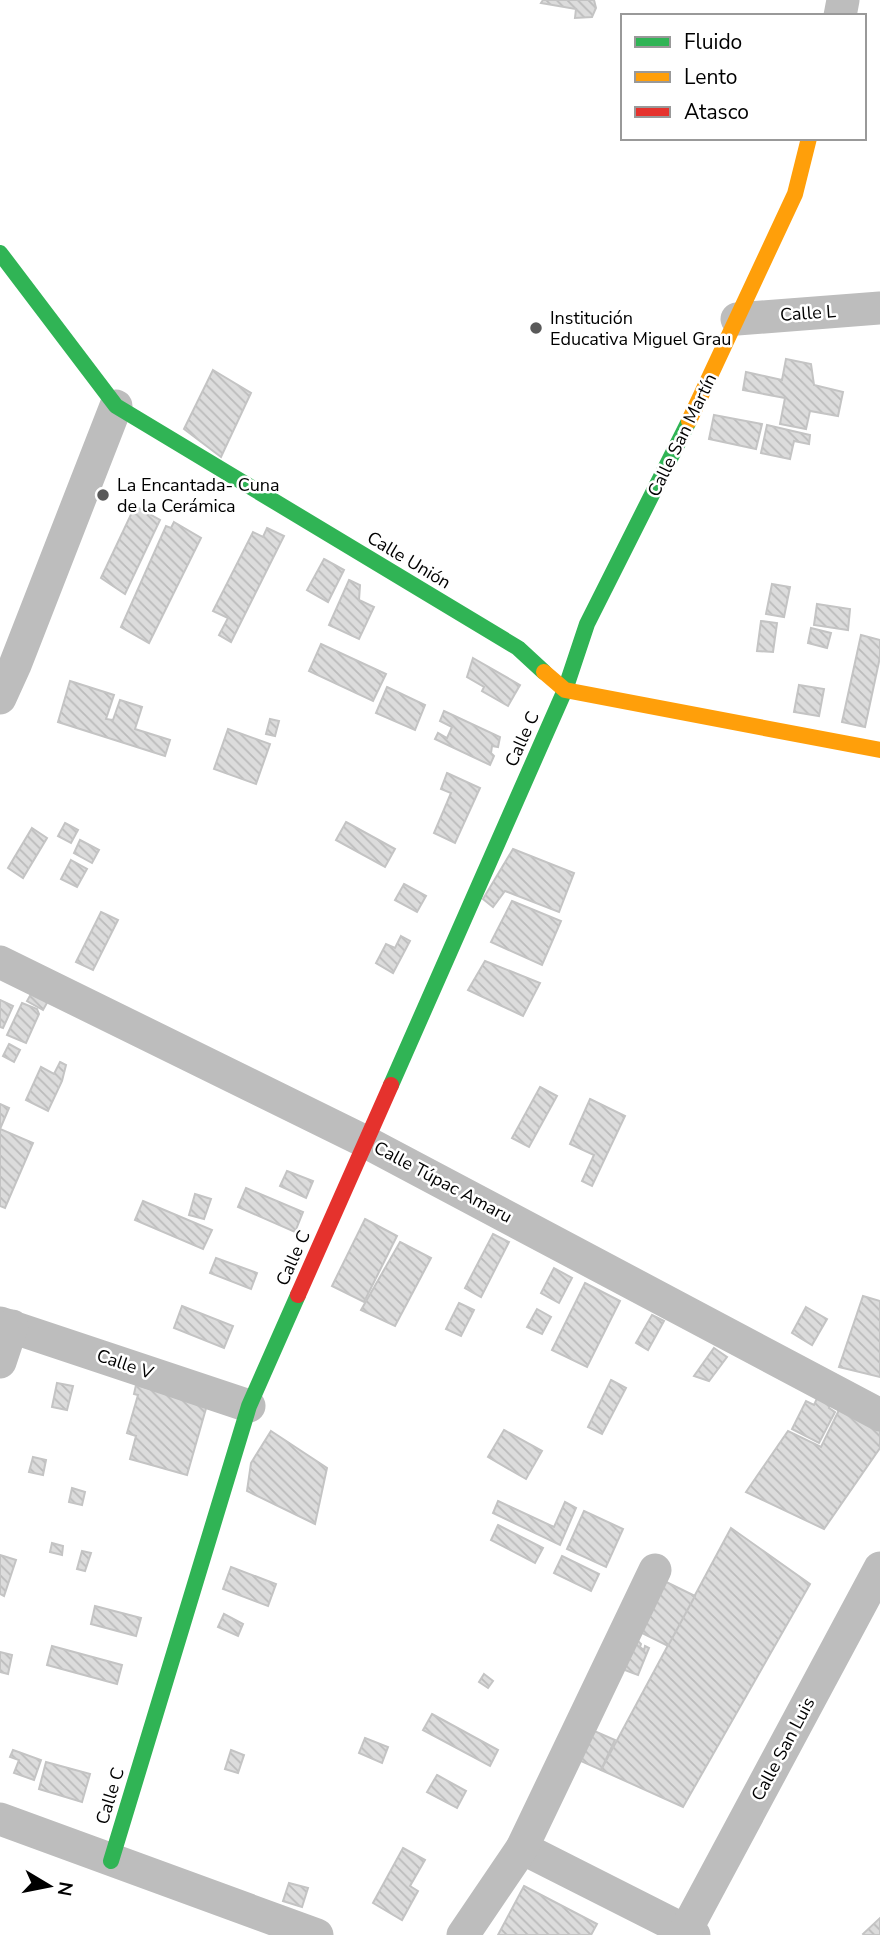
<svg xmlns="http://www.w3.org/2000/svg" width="880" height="1935" viewBox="0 0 880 1935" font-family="'Nunito Sans',sans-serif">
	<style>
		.building { fill: url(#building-back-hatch); stroke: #c4c4c4; stroke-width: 2 }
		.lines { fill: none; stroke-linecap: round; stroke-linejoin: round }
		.street { stroke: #bdbdbd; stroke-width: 33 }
		.fast { stroke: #30b455; stroke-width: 16 }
		.slow { stroke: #ff9f0a; stroke-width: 16 }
		.jam { stroke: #e5322d; stroke-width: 16 }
		.poi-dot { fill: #595959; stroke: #fff; stroke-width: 2.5 }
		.labels { text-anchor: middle; stroke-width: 5; stroke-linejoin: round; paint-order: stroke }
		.street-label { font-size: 18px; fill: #000; stroke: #fff }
		.poi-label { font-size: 18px; fill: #000; stroke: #fff; text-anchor: start }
	</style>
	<defs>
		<pattern id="building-back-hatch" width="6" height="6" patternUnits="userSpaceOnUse" patternTransform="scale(1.75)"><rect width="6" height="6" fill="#dcdcdc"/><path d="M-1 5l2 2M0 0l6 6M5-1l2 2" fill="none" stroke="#bbb"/></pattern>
	</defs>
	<rect width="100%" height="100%" fill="#fff"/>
	<!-- building -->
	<g class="building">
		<polygon points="543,0 594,0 596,8 592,17 575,18 576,9 541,3"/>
		<polygon points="786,359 811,364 814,385 843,392 838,416 810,411 806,429 780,424 785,398 743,390 746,372 782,380"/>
		<polygon points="213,370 251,393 221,457 184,429"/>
		<polygon points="714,415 762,424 756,449 709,439"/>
		<polygon points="767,425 810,435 809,444 794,441 790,459 761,453"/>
		<polygon points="135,506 160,520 125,594 101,578"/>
		<polygon points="174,522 201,538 149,643 121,627 166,526 171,528"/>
		<polygon points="267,528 284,536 231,642 219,635 228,618 213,611 253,532 263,537"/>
		<polygon points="324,559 344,570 328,602 307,590"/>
		<polygon points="349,580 360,585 359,600 374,607 359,639 329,625"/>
		<polygon points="772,584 790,587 784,617 766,614"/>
		<polygon points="817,604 850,609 848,630 814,625"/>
		<polygon points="761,621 777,623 773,652 757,651"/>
		<polygon points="811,628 831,633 827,648 808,643"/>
		<polygon points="861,635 880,640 880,657 865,727 842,722"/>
		<polygon points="321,644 386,674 373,701 309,671"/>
		<polygon points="473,658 520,685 508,706 482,691 484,687 467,677"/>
		<polygon points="70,681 114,695 106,719 113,720 120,700 142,707 135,729 170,740 165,756 58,722"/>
		<polygon points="799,685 824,689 819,716 794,712"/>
		<polygon points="387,687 425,705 415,730 376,713"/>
		<polygon points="444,711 500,737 498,747 492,746 491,753 494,756 490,765 435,739 438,733 447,738 452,727 440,721"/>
		<polygon points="270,719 279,721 275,736 266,734"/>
		<polygon points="228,729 270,744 256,784 214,769"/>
		<polygon points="447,773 480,788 455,843 434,833 451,793 441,789"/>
		<polygon points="346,822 395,849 385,867 336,840"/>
		<polygon points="65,823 78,830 71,843 58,836"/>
		<polygon points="32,828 47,838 23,878 8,868"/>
		<polygon points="80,840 99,850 92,863 74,853"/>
		<polygon points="513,849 574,873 559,912 505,891 493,907 483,899"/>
		<polygon points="71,860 87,869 77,887 61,879"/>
		<polygon points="404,884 426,896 417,912 395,900"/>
		<polygon points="512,901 561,921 542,965 491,942"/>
		<polygon points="101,912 118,920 93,970 76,962"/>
		<polygon points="401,936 410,941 393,973 376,963 386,944 395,948"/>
		<polygon points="485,961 540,983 523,1016 468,990"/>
		<polygon points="36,985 52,994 43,1010 27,1001"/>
		<polygon points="0,1000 13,1006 3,1028 0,1027"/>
		<polygon points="22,1003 37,1009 39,1014 26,1043 7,1035"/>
		<polygon points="9,1044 20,1050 14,1062 3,1056"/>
		<polygon points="60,1062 66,1065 62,1081 48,1111 26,1100 41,1067 54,1074"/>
		<polygon points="540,1087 557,1096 529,1147 512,1138"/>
		<polygon points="590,1099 625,1116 592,1186 582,1181 594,1155 570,1144"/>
		<polygon points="0,1104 9,1108 0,1129 33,1143 5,1208 0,1206"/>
		<polygon points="287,1171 313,1181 306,1198 280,1186"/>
		<polygon points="246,1188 303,1212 295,1232 238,1207"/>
		<polygon points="195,1194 211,1199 204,1219 189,1215"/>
		<polygon points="143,1201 212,1230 203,1249 135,1220"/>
		<polygon points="365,1219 397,1236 364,1302 332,1286"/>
		<polygon points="493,1234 509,1242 481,1297 465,1288"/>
		<polygon points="400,1242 431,1258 395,1326 361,1310"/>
		<polygon points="216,1258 257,1273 251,1289 210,1273"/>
		<polygon points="554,1268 572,1278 559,1303 541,1293"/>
		<polygon points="585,1283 620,1301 587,1367 552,1350"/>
		<polygon points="863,1296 880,1301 880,1377 839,1367"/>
		<polygon points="459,1303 474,1310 461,1336 446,1329"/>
		<polygon points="182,1306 233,1326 224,1348 174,1328"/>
		<polygon points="806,1307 827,1319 812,1345 792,1333"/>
		<polygon points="537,1309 551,1317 542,1334 527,1327"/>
		<polygon points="652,1315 664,1321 648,1350 636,1343"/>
		<polygon points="714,1348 727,1357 709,1381 694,1376"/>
		<polygon points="611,1380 626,1388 602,1434 588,1427"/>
		<polygon points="57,1383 73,1386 67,1410 52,1407"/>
		<polygon points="136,1385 207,1405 187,1475 130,1459 136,1436 127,1433 138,1395 134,1394"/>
		<polygon points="819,1394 831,1400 829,1408 835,1412 819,1443 792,1429 806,1401 814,1405"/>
		<polygon points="840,1408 880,1430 880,1448 824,1529 746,1492 788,1431 821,1447"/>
		<polygon points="504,1430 542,1451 526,1479 488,1457"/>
		<polygon points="271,1431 327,1468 315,1524 247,1491 251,1463"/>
		<polygon points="33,1457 46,1460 43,1475 29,1472"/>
		<polygon points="72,1488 85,1492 82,1505 69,1502"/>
		<polygon points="498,1501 554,1527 565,1502 576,1508 560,1545 493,1513"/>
		<polygon points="584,1511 623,1529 606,1567 567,1549"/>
		<polygon points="498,1525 543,1548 535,1563 491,1540"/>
		<polygon points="731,1528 810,1584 683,1807 601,1770"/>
		<polygon points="52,1543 63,1546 62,1555 50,1552"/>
		<polygon points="82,1551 91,1553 85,1571 77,1569"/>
		<polygon points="0,1555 16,1560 4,1596 0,1594"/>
		<polygon points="562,1556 599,1574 591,1591 554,1573"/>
		<polygon points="231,1567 276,1584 268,1606 223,1589"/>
		<polygon points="656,1577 695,1596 668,1646 632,1628"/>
		<polygon points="95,1606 141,1618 136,1636 91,1624"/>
		<polygon points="224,1614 243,1624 238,1636 218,1627"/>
		<polygon points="631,1634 641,1644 640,1647 644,1650 645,1646 649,1648 638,1675 614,1666"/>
		<polygon points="52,1646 122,1665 117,1684 47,1665"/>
		<polygon points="0,1652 12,1655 8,1674 0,1672"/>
		<polygon points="484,1674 493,1681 488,1688 479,1682"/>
		<polygon points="432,1714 498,1750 490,1766 423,1730"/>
		<polygon points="585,1727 615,1740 601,1770 572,1757"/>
		<polygon points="365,1738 388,1747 382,1763 359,1753"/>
		<polygon points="13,1750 41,1760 34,1780 14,1773 19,1760 10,1757"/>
		<polygon points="231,1750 244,1755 238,1773 225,1769"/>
		<polygon points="46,1762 90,1774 82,1802 39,1789"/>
		<polygon points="437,1775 466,1791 457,1808 427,1792"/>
		<polygon points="403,1848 425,1860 410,1886 418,1891 402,1920 373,1903"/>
		<polygon points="289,1883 308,1888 302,1907 283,1901"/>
		<polygon points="524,1886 597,1924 591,1935 498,1935"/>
		<polygon points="880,1918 880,1935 864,1935 863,1934"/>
	</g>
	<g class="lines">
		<!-- street -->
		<g class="street">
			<polyline points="840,16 843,0"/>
			<polyline points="737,319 880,308"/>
			<polyline points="0,698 15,665 116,406"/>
			<polyline points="0,962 364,1141 880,1415"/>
			<polyline points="0,1323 249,1406"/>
			<polyline points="0,1362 12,1326"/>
			<polyline points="0,1819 317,1935"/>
			<polyline points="522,1848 694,1935"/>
			<polyline points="686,1930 880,1568"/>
			<polyline points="463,1935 522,1848 655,1570"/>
		</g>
		<!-- fast -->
		<g class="fast">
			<polyline points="0,253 116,406 518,648 544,672"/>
			<polyline points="391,1085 565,690 587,624 689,421"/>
			<polyline points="111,1861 249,1406 298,1295"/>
		</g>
		<!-- slow -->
		<g class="slow">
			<polyline points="689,421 795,194 809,138"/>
			<polyline points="544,672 565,690 880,750"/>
		</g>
		<!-- jam -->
		<polyline class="jam" points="298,1295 391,1085"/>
	</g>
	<!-- markers -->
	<g class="poi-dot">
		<circle cx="536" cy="328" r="7"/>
		<circle cx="103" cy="495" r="7"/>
	</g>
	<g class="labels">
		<!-- street labels -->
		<g class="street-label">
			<text transform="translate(808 313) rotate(-4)" y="6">Calle L</text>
			<text transform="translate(682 435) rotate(-64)" y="6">Calle San Martín</text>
			<text transform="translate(409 560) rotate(31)" y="6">Calle Unión</text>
			<text transform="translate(522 739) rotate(-66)" y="6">Calle C</text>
			<text transform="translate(443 1182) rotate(28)" y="6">Calle Túpac Amaru</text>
			<text transform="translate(293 1258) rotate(-66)" y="6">Calle C</text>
			<text transform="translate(125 1364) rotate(19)" y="6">Calle V</text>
			<text transform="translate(783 1749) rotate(-62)" y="6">Calle San Luis</text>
			<text transform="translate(110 1796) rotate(-73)" y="6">Calle C</text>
		</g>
		<!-- poi labels -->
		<g class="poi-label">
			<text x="550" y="324">Institución<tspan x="550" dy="21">Educativa Miguel Grau</tspan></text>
			<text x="117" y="491">La Encantada- Cuna<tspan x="117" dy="21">de la Cerámica</tspan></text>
		</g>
	</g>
	<!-- legend -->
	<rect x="621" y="14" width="245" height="126" fill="#ffffff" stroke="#999999" stroke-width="2"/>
	<rect x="635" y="37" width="35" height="10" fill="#30b455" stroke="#999999" stroke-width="2"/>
	<text x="684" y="49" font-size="21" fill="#000000">Fluido</text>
	<rect x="635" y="72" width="35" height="10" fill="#ff9f0a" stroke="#999999" stroke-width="2"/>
	<text x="684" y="84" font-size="21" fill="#000000">Lento</text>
	<rect x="635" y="107" width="35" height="10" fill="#e5322d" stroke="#999999" stroke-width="2"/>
	<text x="684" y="119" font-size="21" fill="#000000">Atasco</text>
	<!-- north arrow -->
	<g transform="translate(49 1886) rotate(100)" stroke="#ffffff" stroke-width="5" paint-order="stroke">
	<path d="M0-5L12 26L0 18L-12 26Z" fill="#000000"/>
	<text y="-10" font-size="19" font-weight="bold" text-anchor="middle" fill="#000000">N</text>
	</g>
</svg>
